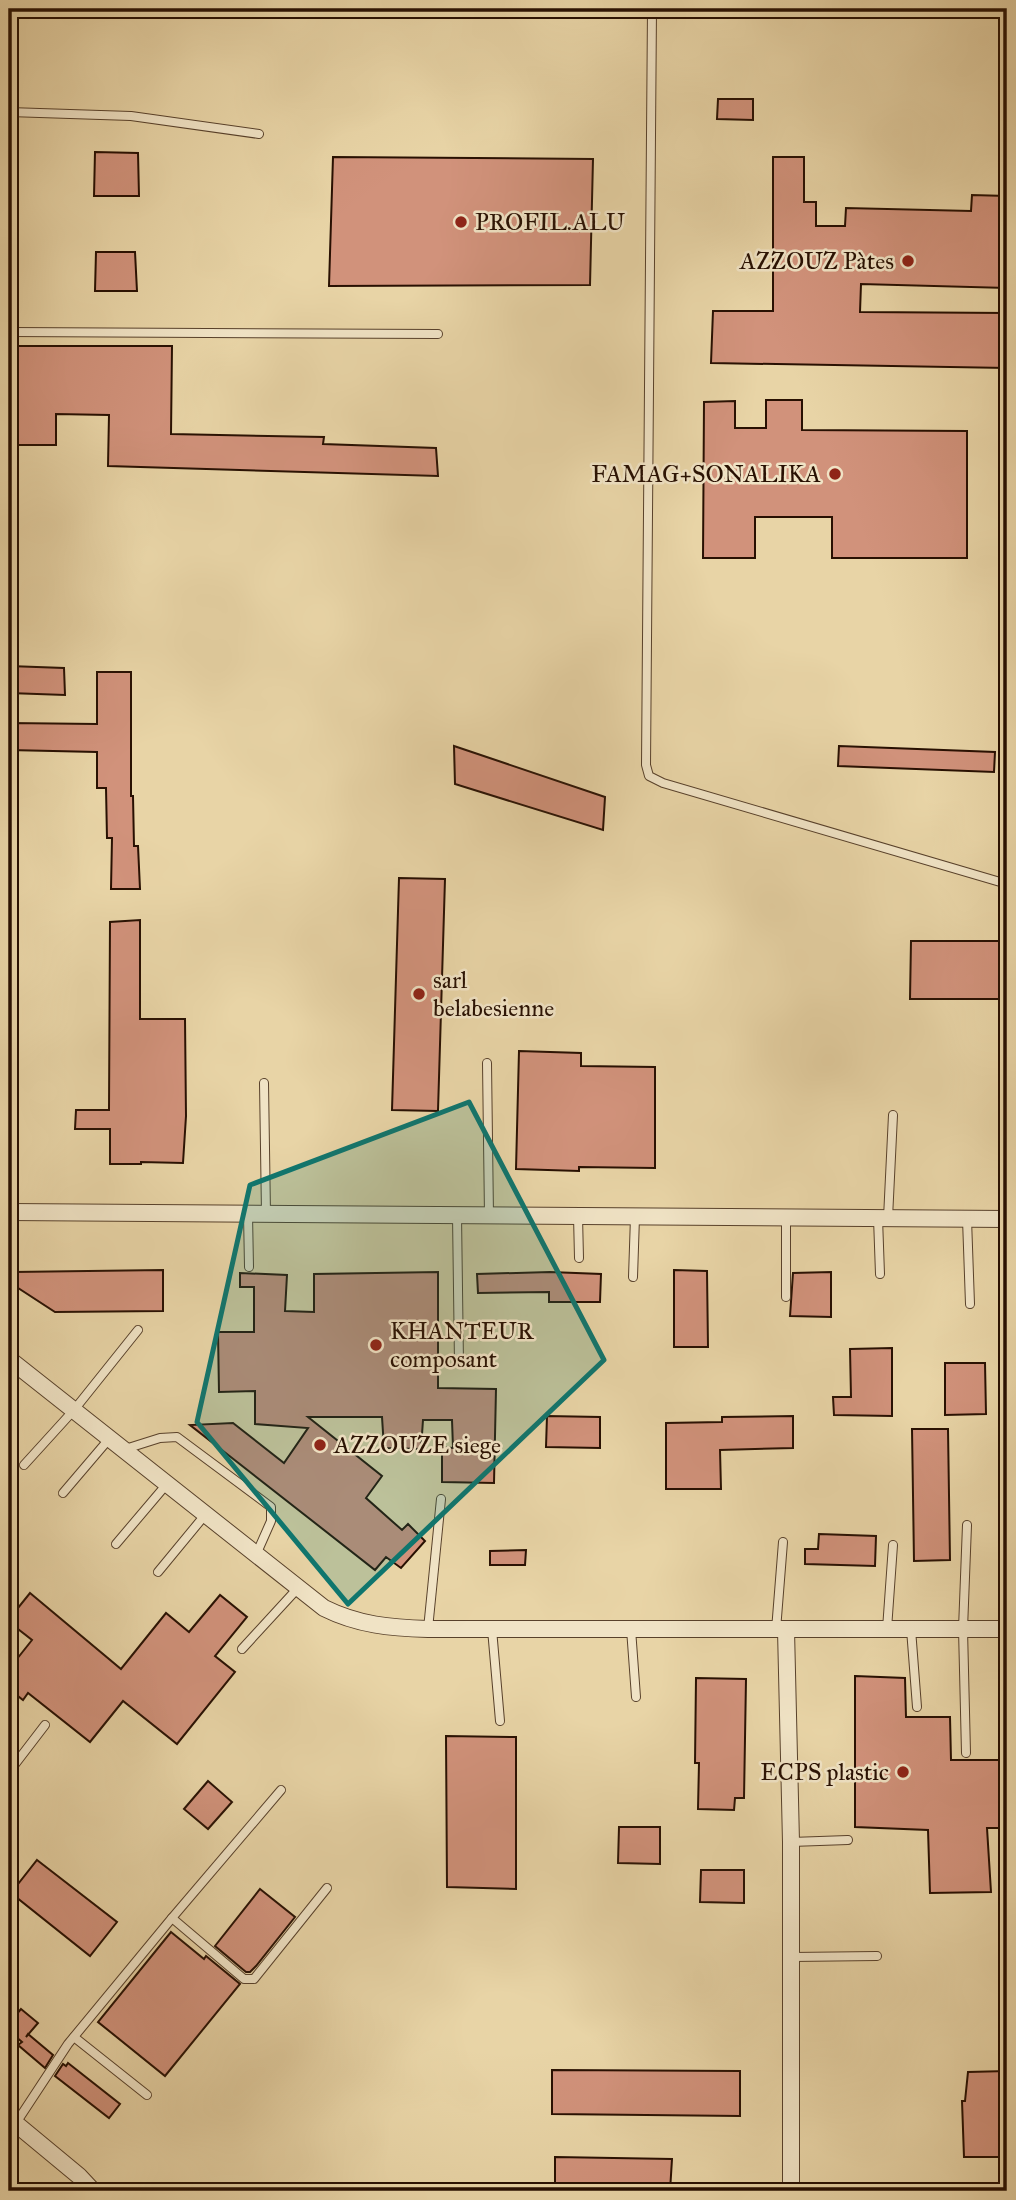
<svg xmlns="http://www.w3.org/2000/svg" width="1016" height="2200" viewBox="0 0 1016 2200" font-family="'IM FELL Great Primer',serif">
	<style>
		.building { fill: #d1927b; stroke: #281002; stroke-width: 2 }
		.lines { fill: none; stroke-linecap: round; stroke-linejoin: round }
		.lane-casing { stroke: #58412b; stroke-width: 10 }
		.street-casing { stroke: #58412b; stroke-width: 18 }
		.lane { stroke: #f0e3c5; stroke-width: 8 }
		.street { stroke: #f0e3c5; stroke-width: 16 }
		.marked { fill: #0f766e; fill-opacity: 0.2; stroke: #0f766e; stroke-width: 5; stroke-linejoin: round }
		.poi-dot { fill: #8f2418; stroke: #f0e3c5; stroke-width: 2.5 }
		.labels { text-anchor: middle; stroke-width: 5; stroke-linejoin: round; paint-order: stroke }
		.poi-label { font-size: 24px; fill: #281002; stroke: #f0e3c5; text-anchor: start }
	</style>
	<rect width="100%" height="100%" fill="#e8d4a6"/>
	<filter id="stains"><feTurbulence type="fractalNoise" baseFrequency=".00286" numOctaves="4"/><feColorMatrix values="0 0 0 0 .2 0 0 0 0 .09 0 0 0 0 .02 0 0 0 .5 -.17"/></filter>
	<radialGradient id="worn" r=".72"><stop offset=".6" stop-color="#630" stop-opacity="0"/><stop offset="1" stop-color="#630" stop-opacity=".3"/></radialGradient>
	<!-- building -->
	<g class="building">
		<polygon points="718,99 753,99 753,120 717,119"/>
		<polygon points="95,152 138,153 139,196 94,196"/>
		<polygon points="333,157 593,159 590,285 329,286"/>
		<polygon points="773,157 804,157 804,202 816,202 816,226 845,226 846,208 971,211 972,195 1007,196 1007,288 861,284 860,312 1007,313 1007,368 711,363 713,311 773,311"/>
		<polygon points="96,252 135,252 137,291 95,291"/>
		<polygon points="9,346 172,346 171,434 324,437 323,444 436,448 438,476 108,466 109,415 56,414 56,445 9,445"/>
		<polygon points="766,400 802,400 802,430 967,431 967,558 832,558 832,517 755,517 755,558 703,558 704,402 735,401 735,428 766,428"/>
		<polygon points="9,666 64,668 65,695 9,693"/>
		<polygon points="97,672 131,672 131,796 133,796 134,846 138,846 140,889 111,889 112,838 107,838 106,788 97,788 97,752 9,750 9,723 97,724"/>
		<polygon points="454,746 605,797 603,830 455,784"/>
		<polygon points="839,746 995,752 994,772 838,766"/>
		<polygon points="399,878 445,879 438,1111 392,1110"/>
		<polygon points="140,920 140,1019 185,1019 186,1116 183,1163 141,1162 141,1164 110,1164 110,1129 75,1129 76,1110 109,1110 110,922"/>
		<polygon points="911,941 1007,941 1007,999 910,999"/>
		<polygon points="519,1051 581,1053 581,1066 655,1067 655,1168 579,1167 579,1171 516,1169"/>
		<polygon points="163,1270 163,1311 55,1312 12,1284 13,1272"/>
		<polygon points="674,1270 707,1271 708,1347 674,1347"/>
		<polygon points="438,1272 438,1388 496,1389 494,1483 442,1482 442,1447 453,1448 452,1420 423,1420 421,1449 384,1448 382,1417 308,1417 382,1476 366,1498 402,1530 408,1524 425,1541 401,1568 386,1557 375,1570 190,1425 233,1423 284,1463 308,1428 255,1424 255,1391 219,1392 218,1332 254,1332 254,1287 240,1287 240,1273 287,1275 285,1311 314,1312 314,1274"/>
		<polygon points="550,1272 601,1274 600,1302 549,1302 549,1292 478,1293 477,1274"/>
		<polygon points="831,1272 831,1317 790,1316 793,1273"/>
		<polygon points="892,1348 892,1416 834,1415 833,1397 851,1397 850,1349"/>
		<polygon points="945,1363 985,1363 986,1414 945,1415"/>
		<polygon points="547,1416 600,1417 600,1448 546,1447"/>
		<polygon points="793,1416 793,1448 720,1450 721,1489 666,1489 666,1423 722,1422 722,1417"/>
		<polygon points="912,1429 948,1429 950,1560 914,1561"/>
		<polygon points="819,1534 876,1536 875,1566 805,1564 805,1549 818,1549"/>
		<polygon points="526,1550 525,1565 490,1565 490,1551"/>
		<polygon points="30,1593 121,1669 166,1613 189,1632 220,1595 247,1617 215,1656 235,1672 177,1744 123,1701 90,1742 28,1693 23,1700 9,1689 9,1669 32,1640 9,1622 9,1619"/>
		<polygon points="855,1676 905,1678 906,1717 950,1717 951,1760 1007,1760 1007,1828 987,1828 991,1892 930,1893 928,1830 855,1827"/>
		<polygon points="696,1678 746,1679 744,1798 735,1798 734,1810 698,1809 699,1763 695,1763"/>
		<polygon points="446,1736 516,1737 516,1889 447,1887"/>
		<polygon points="208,1781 232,1802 208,1829 184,1809"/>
		<polygon points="619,1827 660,1827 660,1864 618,1863"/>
		<polygon points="37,1860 117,1922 90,1956 11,1893"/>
		<polygon points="701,1870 744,1870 744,1903 700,1902"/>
		<polygon points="260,1889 295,1917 256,1966 250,1972 246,1972 215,1946"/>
		<polygon points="171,1932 204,1959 206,1956 240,1984 165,2076 98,2022"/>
		<polygon points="21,2009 38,2023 26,2037 28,2034 53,2055 45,2068 18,2045 22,2042 9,2031 9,2023"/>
		<polygon points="68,2063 120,2104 109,2118 55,2076 63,2064 66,2066"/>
		<polygon points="552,2070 740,2071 740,2116 552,2114"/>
		<polygon points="1007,2071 1007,2157 964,2157 962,2101 965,2101 968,2072"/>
		<polygon points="555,2157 672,2159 670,2191 555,2191"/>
	</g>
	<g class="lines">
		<!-- lane casing -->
		<g class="lane-casing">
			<g id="lane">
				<polyline points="652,9 646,765 649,776 663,783 1007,884"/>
				<polyline points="9,112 131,116 259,134"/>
				<polyline points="9,332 438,334"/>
				<polyline points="487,1063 489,1216"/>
				<polyline points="264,1083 266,1214"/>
				<polyline points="248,1214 249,1267"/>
				<polyline points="457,1215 459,1363"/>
				<polyline points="578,1216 579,1258"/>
				<polyline points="786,1218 786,1297"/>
				<polyline points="878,1218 880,1274"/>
				<polyline points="888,1218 893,1115"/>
				<polyline points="967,1219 970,1304"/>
				<polyline points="633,1277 635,1217"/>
				<polyline points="122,1450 160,1438 177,1437 271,1507 271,1521 256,1555"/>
				<polyline points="24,1465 74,1410 138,1330"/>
				<polyline points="63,1493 109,1439"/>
				<polyline points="116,1544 166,1485"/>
				<polyline points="158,1572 205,1515"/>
				<polyline points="428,1629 441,1499"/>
				<polyline points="492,1629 500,1721"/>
				<polyline points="631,1629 636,1697"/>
				<polyline points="887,1629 893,1545"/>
				<polyline points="911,1629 917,1707"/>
				<polyline points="776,1630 783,1542"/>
				<polyline points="242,1649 298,1588"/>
				<polyline points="966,1753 963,1629 967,1525"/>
				<polyline points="9,1772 45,1725"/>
				<polyline points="791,1842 848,1840"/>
				<polyline points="172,1918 281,1790"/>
				<polyline points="792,1957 877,1956"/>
				<polyline points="74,2037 147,2095"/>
				<polyline points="16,2123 68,2044 172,1918 244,1979 254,1979 327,1888"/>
			</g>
		</g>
		<!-- street casing -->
		<g class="street-casing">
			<g id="street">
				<polyline points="9,1212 1007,1219"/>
				<path d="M9 1359 324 1608C358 1625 391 1628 428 1629H1007"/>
				<polyline points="786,1630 791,1842 791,2191"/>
				<polyline points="9,2118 79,2176 93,2191"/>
			</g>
		</g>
		<!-- lane -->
		<use href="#lane" class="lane"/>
		<!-- street -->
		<use href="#street" class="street"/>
	</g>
	<!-- marked area -->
	<path class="marked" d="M469 1102 604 1360 348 1604 197 1422 250 1185Z"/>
	<!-- markers -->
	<g class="poi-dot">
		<circle cx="461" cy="222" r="7"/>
		<circle cx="908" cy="261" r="7"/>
		<circle cx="835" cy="474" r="7"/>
		<circle cx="419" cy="994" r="7"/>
		<circle cx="376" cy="1345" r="7"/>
		<circle cx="320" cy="1445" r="7"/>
		<circle cx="903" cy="1772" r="7"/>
	</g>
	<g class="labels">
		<!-- poi labels -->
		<g class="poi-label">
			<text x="475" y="230">PROFIL.ALU</text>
			<text x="894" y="269" text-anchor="end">AZZOUZ Pàtes</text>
			<text x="821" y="482" text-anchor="end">FAMAG+SONALIKA</text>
			<text x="433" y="988">sarl<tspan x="433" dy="28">belabesienne</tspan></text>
			<text x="390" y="1339">KHANTEUR<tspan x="390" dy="28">composant</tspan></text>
			<text x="334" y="1453">AZZOUZE siege</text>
			<text x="889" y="1780" text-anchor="end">ECPS plastic</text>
		</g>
	</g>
	<!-- margin -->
	<rect width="1016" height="2200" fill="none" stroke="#e8d4a6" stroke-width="35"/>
	<rect x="10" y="10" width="995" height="2179" fill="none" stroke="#281002" stroke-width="3.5"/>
	<rect x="18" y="18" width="981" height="2165" fill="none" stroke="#281002" stroke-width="2"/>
	<rect width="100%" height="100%" filter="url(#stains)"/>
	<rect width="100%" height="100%" fill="url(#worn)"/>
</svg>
